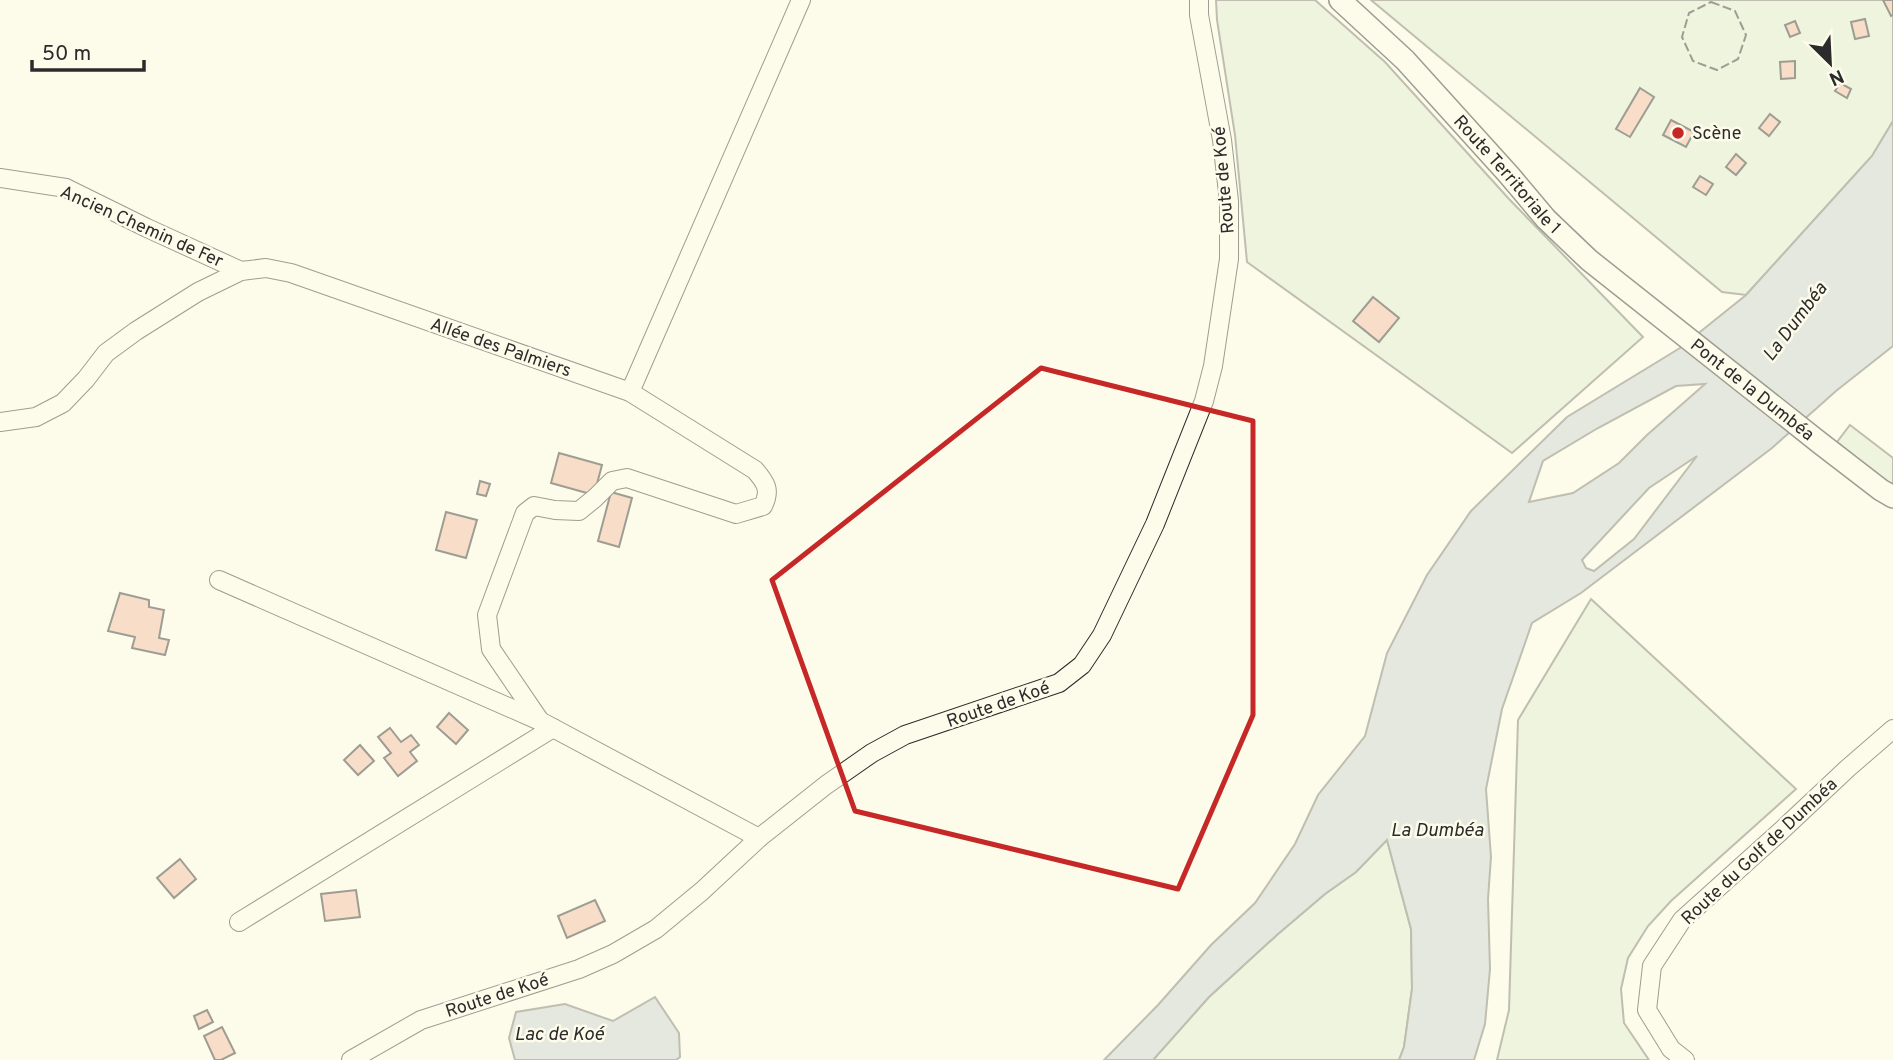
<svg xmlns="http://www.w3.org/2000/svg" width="1893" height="1060" viewBox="0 0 1893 1060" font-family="Overpass,sans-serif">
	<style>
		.green { fill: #deebd1; stroke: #74746e; stroke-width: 2 }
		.water { fill: #c7d0d0; stroke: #74746e; stroke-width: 2; fill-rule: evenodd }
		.building { fill: #f2b8a0; stroke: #2b2b2b; stroke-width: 2 }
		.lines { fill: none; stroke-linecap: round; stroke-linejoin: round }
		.minor-casing { stroke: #2b2b2b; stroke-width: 20 }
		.major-casing { stroke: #2b2b2b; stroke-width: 24 }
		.minor { stroke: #fdfbea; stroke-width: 18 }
		.major { stroke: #fdfbea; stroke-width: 21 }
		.fence { stroke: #2b2b2b; stroke-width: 2; stroke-dasharray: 9 3.5; stroke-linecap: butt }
		.marked { fill: none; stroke: #c62828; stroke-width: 5; stroke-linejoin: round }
		.poi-dot { fill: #c62828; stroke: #fdfbea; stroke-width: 2.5 }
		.labels { text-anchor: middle; stroke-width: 5; stroke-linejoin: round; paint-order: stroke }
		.poi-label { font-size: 18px; fill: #2b2b2b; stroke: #fdfbea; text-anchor: start }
		.street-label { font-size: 18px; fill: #2b2b2b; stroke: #fdfbea }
		.water-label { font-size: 19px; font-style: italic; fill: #2b2b2b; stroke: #fdfbea }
	</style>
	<rect width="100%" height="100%" fill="#fdfbea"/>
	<!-- green -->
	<g class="green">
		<polygon points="1216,0 1315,0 1385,62 1509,199 1643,337 1512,453 1247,262 1235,135 1217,20"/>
		<polygon points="1371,0 1893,0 1893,121 1872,156 1746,295 1722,292"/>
		<polygon points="1850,425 1893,458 1893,485 1885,481 1837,442"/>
		<polygon points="1591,599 1796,789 1671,901 1648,926 1628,958 1621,989 1624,1023 1649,1060 1497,1060 1509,1010 1518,720"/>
		<polygon points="1387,840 1411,929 1412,989 1404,1047 1399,1060 1153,1060 1209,997 1278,934 1325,894 1356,872"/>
	</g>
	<!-- water -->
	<g class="water">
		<path d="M1893 121V346L1836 391 1772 448 1581 593 1532 623 1502 709 1486 789 1491 857 1488 899 1490 969 1485 1024 1474 1060H1399L1404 1047 1412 989 1411 929 1387 840 1356 872 1325 894 1278 934 1209 997 1153 1060H1104L1158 1005 1211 945 1255 903 1295 844 1318 795 1365 736 1387 653 1427 575 1471 511 1567 417 1680 348 1746 295 1872 156ZM1705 384 1647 435 1619 463 1573 493 1529 502 1543 461 1598 428 1676 386ZM1697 456 1634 539 1594 571 1586 568 1582 560 1649 488Z"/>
		<polygon points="655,997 679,1033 680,1057 676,1060 515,1060 509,1038 516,1012 565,1004 613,1021"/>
	</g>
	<!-- building -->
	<g class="building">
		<polygon points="1883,0 1893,0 1893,15 1891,16"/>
		<polygon points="1865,19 1869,36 1855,39 1851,22"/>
		<polygon points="1795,21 1800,33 1790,37 1785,25"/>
		<polygon points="1795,61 1795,78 1781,79 1780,62"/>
		<polygon points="1840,83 1851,89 1847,98 1835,91"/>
		<polygon points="1640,88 1654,97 1630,137 1616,129"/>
		<polygon points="1770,114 1780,122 1769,136 1759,128"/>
		<polygon points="1671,120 1694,132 1686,147 1663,135"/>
		<polygon points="1736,154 1746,163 1736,175 1726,167"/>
		<polygon points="1700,176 1713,184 1706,195 1693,187"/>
		<polygon points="1373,297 1399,318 1379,342 1353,321"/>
		<polygon points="559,453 602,465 594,495 551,483"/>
		<polygon points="480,481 490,484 486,496 477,494"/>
		<polygon points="611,492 632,498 619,547 598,541"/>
		<polygon points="446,512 477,520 466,558 436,550"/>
		<polygon points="120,593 149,600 149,607 164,610 159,638 169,640 165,655 132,648 135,637 108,631"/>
		<polygon points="449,713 468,730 456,744 437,727"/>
		<polygon points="390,728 401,742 411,735 419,745 410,752 417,761 398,776 384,758 391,753 378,737"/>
		<polygon points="360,745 374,761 358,775 344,760"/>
		<polygon points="180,859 196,879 174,898 157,878"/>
		<polygon points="356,890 360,917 325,921 321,894"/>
		<polygon points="595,900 605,921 567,938 558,916"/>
		<polygon points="207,1010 213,1022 199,1029 194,1016"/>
		<polygon points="222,1027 235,1053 221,1060 215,1060 204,1036"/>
	</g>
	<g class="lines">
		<!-- minor casing -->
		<g class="minor-casing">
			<g id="minor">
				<polyline points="0,178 66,188 147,228 241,271"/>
				<polyline points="630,392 801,0"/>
				<path d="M0 422 36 417 63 403 86 379 106 353 136 331 198 292 241 271 266 268 291 273 630 392 755 470C766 483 771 490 763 506L736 514 627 478 612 481 595 498 579 511 555 510 534 506 525 513 487 615 491 649 540 721"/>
				<polyline points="219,580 540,721 759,838"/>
				<polyline points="239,922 553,728"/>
				<polyline points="351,1060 421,1020 579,969 613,954 656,929 702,891 759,838 826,785 872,753 905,735 1059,683 1082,665 1102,635 1155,524 1204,401 1213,366 1229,259 1229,201 1222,140 1199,15 1199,0"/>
				<polyline points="1685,1060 1671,1049 1647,1010 1652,966 1682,920 1781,831 1848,768 1893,729"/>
			</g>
		</g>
		<!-- major casing -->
		<g class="major-casing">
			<g id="major">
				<path id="s1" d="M1340 0 1405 60 1509 175 1546 219 1589 260 1820 443 1881 490 1893 497"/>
			</g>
		</g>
		<!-- minor -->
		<use href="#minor" class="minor"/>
		<!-- major -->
		<use href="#major" class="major"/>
		<!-- fence -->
		<polygon class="fence" points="1711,2 1735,11 1746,35 1738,59 1717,70 1693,61 1682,37 1689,13"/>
	</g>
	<!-- marked area -->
	<path d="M0 0H1893V1060H0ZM1041 368 1253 421V715L1178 889 855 811 772 580Z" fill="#fdfbea" fill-opacity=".55" fill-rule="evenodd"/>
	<path class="marked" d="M1041 368 1253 421V715L1178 889 855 811 772 580Z"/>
	<!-- markers -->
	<circle class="poi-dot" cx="1678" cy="133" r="7"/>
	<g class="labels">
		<!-- poi labels -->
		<g class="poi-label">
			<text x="1692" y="139">Scène</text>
		</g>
		<!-- street labels -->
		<g class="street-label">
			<text dy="6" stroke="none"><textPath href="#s1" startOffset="242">Route Territoriale 1</textPath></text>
			<text transform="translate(1223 180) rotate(-95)" y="6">Route de Koé</text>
			<text transform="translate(142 226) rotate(24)" y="6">Ancien Chemin de Fer</text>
			<text transform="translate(501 347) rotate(19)" y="6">Allée des Palmiers</text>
			<text dy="6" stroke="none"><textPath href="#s1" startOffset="569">Pont de la Dumbéa</textPath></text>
			<text transform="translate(998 704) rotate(-19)" y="6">Route de Koé</text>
			<text transform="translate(1759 851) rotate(-43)" y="6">Route du Golf de Dumbéa</text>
			<text transform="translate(497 995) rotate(-18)" y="6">Route de Koé</text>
		</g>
		<!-- water labels -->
		<g class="water-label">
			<text transform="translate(1794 321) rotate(-53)" y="7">La Dumbéa</text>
			<text x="1437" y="836">La Dumbéa</text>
			<text x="559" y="1040">Lac de Koé</text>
		</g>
	</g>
	<!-- north arrow -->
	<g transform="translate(1830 63) rotate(156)" stroke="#fdfbea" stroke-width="5" paint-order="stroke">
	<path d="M0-5L12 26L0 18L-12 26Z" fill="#2b2b2b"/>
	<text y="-10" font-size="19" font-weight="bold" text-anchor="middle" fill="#2b2b2b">N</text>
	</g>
	<!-- scale -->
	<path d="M32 60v10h112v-10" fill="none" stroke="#2b2b2b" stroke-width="3.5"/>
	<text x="42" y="60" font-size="21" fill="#2b2b2b" stroke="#fdfbea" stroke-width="5" paint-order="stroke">50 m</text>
</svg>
